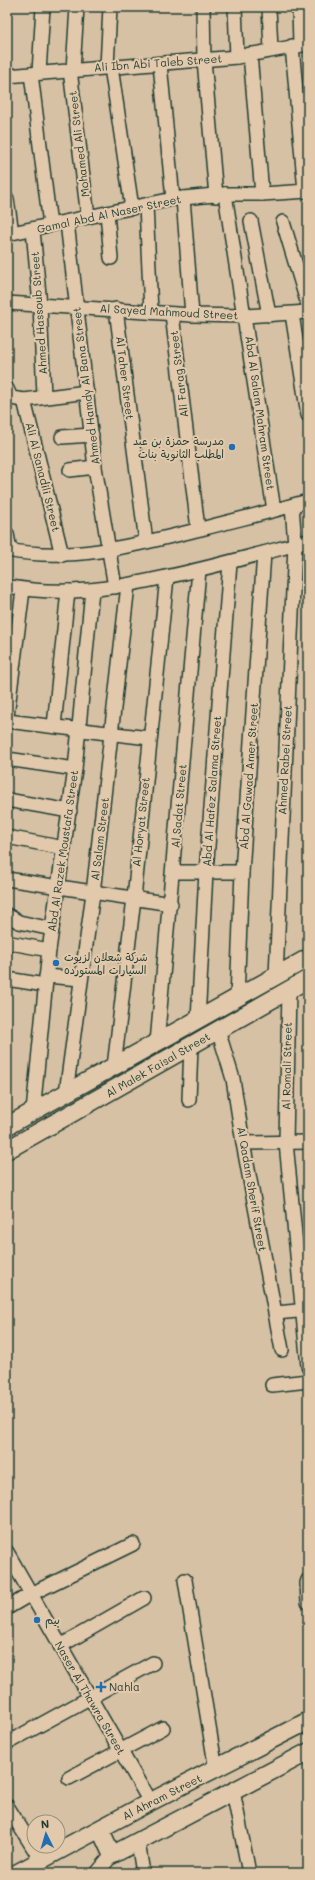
<svg xmlns="http://www.w3.org/2000/svg" width="315" height="1880" viewBox="0 0 315 1880" font-family="Mali,'Playpen Sans Arabic',sans-serif">
	<style>
		.lines { fill: none; stroke-linecap: round; stroke-linejoin: round }
		.minor-casing { stroke: #1f3d34; stroke-width: 16 }
		.major-casing { stroke: #1f3d34; stroke-width: 20 }
		.minor { stroke: #e3c9ab; stroke-width: 13 }
		.major { stroke: #e3c9ab; stroke-width: 17 }
		.poi-dot { fill: #1f6fb2; stroke: #e3c9ab; stroke-width: 1.5 }
		.labels { text-anchor: middle; stroke-width: 4; stroke-linejoin: round; paint-order: stroke }
		.street-label { font-size: 11px; fill: #1f3d34; stroke: #e3c9ab }
		.poi-label { font-size: 11px; fill: #1f3d34; stroke: #e3c9ab; text-anchor: start }
	</style>
	<rect width="100%" height="100%" fill="#d7c1a4"/>
	<filter id="ink" filterUnits="userSpaceOnUse"><feTurbulence type="fractalNoise" baseFrequency=".025" numOctaves="2"/><feDisplacementMap in="SourceGraphic" scale="8" xChannelSelector="R" yChannelSelector="G"/><feConvolveMatrix kernelMatrix="1 2 1 2 8 2 1 2 1" color-interpolation-filters="sRGB"/></filter>
	<g filter="url(#ink)">
		<g class="lines">
			<!-- minor casing -->
			<g class="minor-casing">
				<g id="minor">
					<polyline points="203,7 204,60 216,196"/>
					<polyline points="235,7 237,57"/>
					<polyline points="269,7 271,50"/>
					<polyline points="299,7 300,45"/>
					<polyline points="292,46 305,191"/>
					<polyline points="250,54 262,194"/>
					<polyline points="160,64 173,199"/>
					<polyline points="107,67 110,7"/>
					<polyline points="111,67 132,208"/>
					<polyline points="70,70 88,217"/>
					<polyline points="73,70 77,7"/>
					<polyline points="39,73 43,7"/>
					<polyline points="31,74 50,225"/>
					<polyline points="7,76 237,57 308,44"/>
					<polyline points="225,194 274,510"/>
					<polyline points="183,198 192,315"/>
					<polyline points="7,199 12,233"/>
					<polyline points="146,205 151,312"/>
					<polyline points="107,213 111,258"/>
					<polyline points="251,221 269,315"/>
					<polyline points="67,222 95,467 115,587"/>
					<polyline points="283,222 308,305"/>
					<polyline points="33,230 40,305 44,396"/>
					<polyline points="7,234 173,199 225,194 262,194 308,191"/>
					<polyline points="7,303 192,315 245,316 308,312"/>
					<polyline points="116,309 146,542"/>
					<polyline points="172,314 198,529"/>
					<polyline points="292,314 308,415"/>
					<polyline points="7,389 11,398 24,400 87,392"/>
					<polyline points="24,400 62,555"/>
					<polyline points="62,437 92,435"/>
					<polyline points="70,470 95,467"/>
					<polyline points="7,534 10,550"/>
					<path d="M7 550C74 563 140 544 205 528 239 519 274 511 308 501"/>
					<path d="M7 586C59 597 110 589 161 578 211 568 259 554 308 541"/>
					<polyline points="7,716 23,590"/>
					<polyline points="7,721 149,738"/>
					<polyline points="54,726 68,591"/>
					<polyline points="7,759 75,769"/>
					<polyline points="7,800 70,811"/>
					<polyline points="7,837 64,848"/>
					<polyline points="174,872 242,872"/>
					<polyline points="7,879 171,904"/>
					<polyline points="7,915 19,922 52,929"/>
					<polyline points="11,943 49,950"/>
					<polyline points="46,976 81,979"/>
					<polyline points="276,976 295,545 292,506"/>
					<polyline points="7,979 45,985"/>
					<polyline points="289,989 286,1143 308,1366"/>
					<polyline points="237,998 242,872 264,553"/>
					<polyline points="198,1020 206,872 230,563"/>
					<polyline points="218,1030 233,1079 243,1143 282,1350"/>
					<polyline points="157,1043 199,570"/>
					<polyline points="114,1067 134,898 167,577"/>
					<polyline points="66,1093 93,893 128,585"/>
					<polyline points="189,1100 191,1046"/>
					<polyline points="33,1112 49,950 75,769 92,590"/>
					<polyline points="243,1143 308,1142"/>
					<polyline points="276,1313 308,1310"/>
					<polyline points="272,1385 308,1381"/>
					<polyline points="7,1552 150,1802"/>
					<polyline points="185,1580 216,1770"/>
					<polyline points="308,1580 307,1583 308,1602"/>
					<polyline points="7,1608 31,1594 133,1544"/>
					<polyline points="60,1646 144,1598"/>
					<polyline points="7,1743 153,1663"/>
					<polyline points="69,1778 163,1728"/>
					<polyline points="233,1791 249,1873"/>
					<polyline points="7,1806 41,1860"/>
					<polyline points="138,1842 143,1873"/>
					<polyline points="97,1873 112,1855"/>
				</g>
			</g>
			<!-- major casing -->
			<g class="major-casing">
				<g id="major">
					<polyline points="7,1126 308,958"/>
					<polyline points="7,1150 308,979"/>
					<polyline points="100,1829 112,1855 308,1752"/>
					<polyline points="17,1873 150,1802 308,1721"/>
				</g>
			</g>
			<!-- minor -->
			<use href="#minor" class="minor"/>
			<!-- major -->
			<use href="#major" class="major"/>
		</g>
	</g>
	<!-- markers -->
	<g class="poi-dot">
		<circle cx="232" cy="447" r="4"/>
		<circle cx="56" cy="963" r="4"/>
		<circle cx="37" cy="1620" r="4"/>
		<path d="M99 1681h4v4h4v4h-4v4h-4v-4h-4v-4h4z"/>
	</g>
	<g class="labels">
		<!-- street labels -->
		<g class="street-label">
			<text transform="translate(158 63) rotate(-4)" y="4">Ali Ibn Abi Taleb Street</text>
			<text transform="translate(79 144) rotate(-97)" y="4">Mohamed Ali Street</text>
			<text transform="translate(109 214) rotate(-12)" y="4">Gamal Abd Al Naser Street</text>
			<text transform="translate(169 312) rotate(3)" y="4">Al Sayed Mahmoud Street</text>
			<text transform="translate(39 313) rotate(-94)" y="4">Ahmed Hassoub Street</text>
			<text transform="translate(179 374) rotate(-97)" y="4">Ali Farag Street</text>
			<text transform="translate(125 378) rotate(83)" y="4">Al Taher Street</text>
			<text transform="translate(86 386) rotate(-97)" y="4">Ahmed Hamdy Al Bana Street</text>
			<text transform="translate(260 413) rotate(82)" y="4">Abd Al Salam Mahram Street</text>
			<text transform="translate(43 477) rotate(76)" y="4">Ali Al Sanadili Street</text>
			<text transform="translate(285 760) rotate(-87)" y="4">Ahmed Rabei Street</text>
			<text transform="translate(249 776) rotate(-86)" y="4">Abd Al Gawad Amer Street</text>
			<text transform="translate(212 791) rotate(-86)" y="4">Abd Al Hafez Salama Street</text>
			<text transform="translate(179 806) rotate(-85)" y="4">Al Sadat Street</text>
			<text transform="translate(141 822) rotate(-84)" y="4">Al Horyat Street</text>
			<text transform="translate(100 839) rotate(-83)" y="4">Al Salam Street</text>
			<text transform="translate(63 851) rotate(-82)" y="4">Abd Al Razek Moustafa Street</text>
			<text transform="translate(158 1065) rotate(-30)" y="4">Al Malek Faisal Street</text>
			<text transform="translate(287 1066) rotate(-89)" y="4">Al Romali Street</text>
			<text transform="translate(252 1189) rotate(80)" y="4">Al Qadam Sherif Street</text>
			<text transform="translate(90 1698) rotate(60)" y="4">Naser Al Thawra Street</text>
			<text transform="translate(162 1797) rotate(-27)" y="4">Al Ahram Street</text>
		</g>
		<!-- poi labels -->
		<g class="poi-label">
			<text x="224" y="445" text-anchor="end">مدرسة حمزة بن عبد<tspan x="224" dy="13">المطلب الثانوية بنات</tspan></text>
			<text x="64" y="961">شركة شعلان لزيوت<tspan x="64" dy="13">السيارات المستورده</tspan></text>
			<text x="45" y="1624">بيم</text>
			<text x="109" y="1691">Nahla</text>
		</g>
	</g>
	<!-- margin -->
	<rect width="315" height="1880" fill="none" stroke="#e3c9ab" stroke-width="24"/>
	<rect x="12" y="12" width="291" height="1856" fill="none" stroke="#1f3d34" stroke-width="1.5" filter="url(#ink)"/>
	<!-- north arrow -->
	<g transform="translate(46 1834) rotate(355)"><circle r="19" fill="#e3c9ab" stroke="#95917b"/>
	<path d="M0-3L7 15L0 10L-7 15Z" fill="#1f6fb2"/>
	<text y="-6" font-size="11" font-weight="bold" text-anchor="middle" fill="#1f3d34">N</text>
	</g>
</svg>
